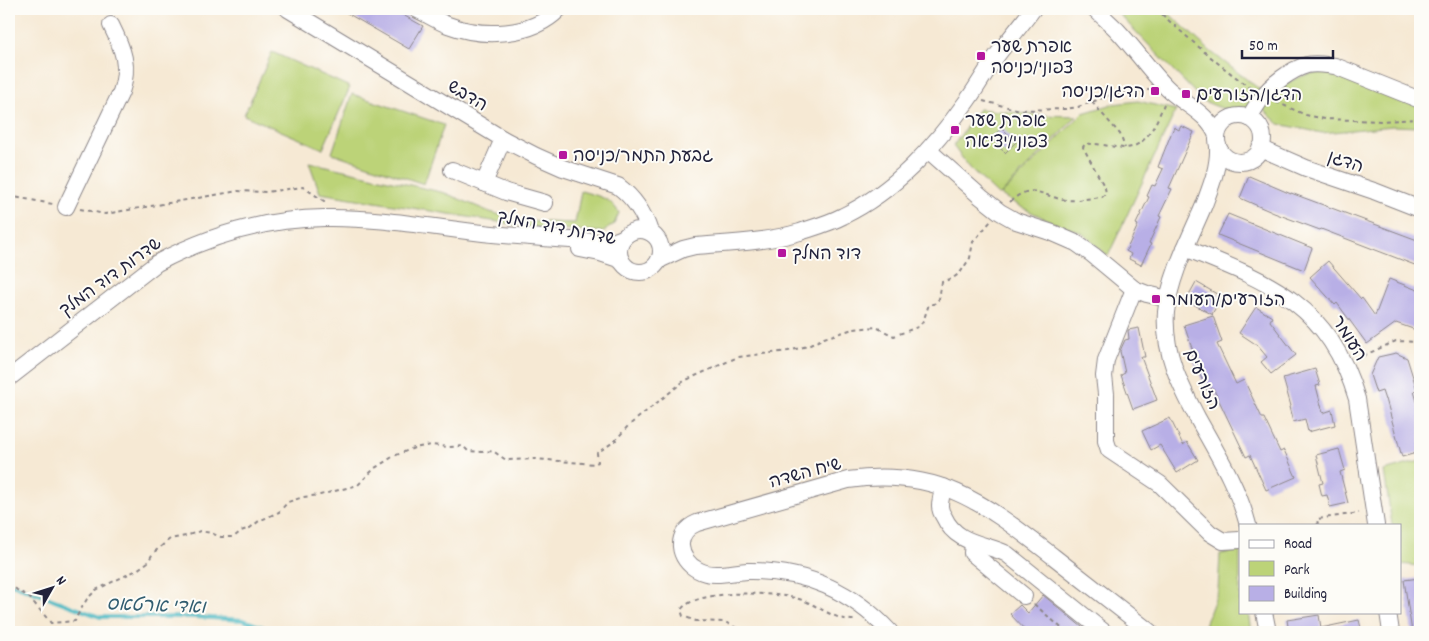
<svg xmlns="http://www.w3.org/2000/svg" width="1429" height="641" viewBox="0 0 1429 641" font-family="Dekko,'Playpen Sans Hebrew',sans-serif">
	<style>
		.green { fill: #bcd378; stroke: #6f7a5a }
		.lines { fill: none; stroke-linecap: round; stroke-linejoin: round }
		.stream { stroke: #49b8c2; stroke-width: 4 }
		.building { fill: #b8afe6 }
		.minor-casing { stroke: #8c8688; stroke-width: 18 }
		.path { stroke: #8c8688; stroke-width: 2; stroke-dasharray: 4 4; stroke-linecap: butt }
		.minor { stroke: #fff; stroke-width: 16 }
		.poi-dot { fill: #b5179e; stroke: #fdfcf7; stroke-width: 2 }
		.labels { text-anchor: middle; stroke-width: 4; stroke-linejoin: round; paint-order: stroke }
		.poi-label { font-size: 18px; fill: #22223b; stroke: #fdfcf7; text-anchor: start }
		.street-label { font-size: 18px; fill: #22223b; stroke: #fdfcf7 }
		.water-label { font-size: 19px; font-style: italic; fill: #325e71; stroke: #fdfcf7 }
	</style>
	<rect width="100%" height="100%" fill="#fdfcf7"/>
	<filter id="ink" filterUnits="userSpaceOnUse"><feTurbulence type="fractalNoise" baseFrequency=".02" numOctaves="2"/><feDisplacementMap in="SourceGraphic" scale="10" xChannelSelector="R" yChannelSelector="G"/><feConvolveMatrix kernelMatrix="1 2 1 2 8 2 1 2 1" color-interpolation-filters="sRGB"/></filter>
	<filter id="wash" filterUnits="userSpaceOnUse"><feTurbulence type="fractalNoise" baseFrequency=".0096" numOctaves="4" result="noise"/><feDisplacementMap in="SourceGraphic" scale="20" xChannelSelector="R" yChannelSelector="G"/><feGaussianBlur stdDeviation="1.12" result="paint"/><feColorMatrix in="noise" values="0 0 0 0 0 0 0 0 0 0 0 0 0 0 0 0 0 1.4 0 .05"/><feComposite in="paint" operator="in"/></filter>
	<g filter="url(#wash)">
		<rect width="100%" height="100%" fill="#f6e9d4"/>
		<!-- green -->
		<g class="green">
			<path d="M1114 9H1164L1210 51 1267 95C1280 87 1294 78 1309 74 1336 67 1393 94 1420 104V127L1393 126 1322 133 1279 124 1256 103C1253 105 1249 108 1246 110 1235 115 1212 105 1202 100Z"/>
			<polygon points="272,52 350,87 323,149 244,115"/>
			<polygon points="352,94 444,125 424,184 332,153"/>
			<polygon points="1138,101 1176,110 1108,256 1082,233 1052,222 1021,207 1001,195 1083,113 1113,104"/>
			<polygon points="979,109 1038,115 1077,116 999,196 970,168 953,146"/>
			<path d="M309 162 445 193 490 212 522 221 575 223 581 191C598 196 610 197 619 213L614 224 603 232 529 227 320 193Z"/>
			<polygon points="1420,461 1420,566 1400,564 1400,525 1392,525 1384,471"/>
			<polygon points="1240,551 1240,612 1248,612 1251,632 1204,632 1207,619 1218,591 1220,554"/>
		</g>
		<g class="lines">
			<!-- stream -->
			<polyline class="stream" points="9,583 100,617 195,617 243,620 276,632"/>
		</g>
		<g id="blocks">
			<!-- building -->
			<g class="building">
				<polygon points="340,9 392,9 423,26 409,49"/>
				<polygon points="1181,126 1194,132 1169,188 1172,189 1159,216 1161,217 1149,243 1151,244 1141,265 1129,259 1131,254 1126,251 1138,225 1136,224 1149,197 1147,196 1152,185 1155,186 1163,169 1158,167 1169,139 1174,127 1179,130"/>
				<polygon points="1002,128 1016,142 1005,153 991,138"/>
				<polygon points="1249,176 1291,194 1291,193 1420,241 1420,267 1321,229 1320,230 1274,213 1240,198"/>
				<polygon points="1228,214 1312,248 1304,270 1218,235"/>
				<polygon points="1328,261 1361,299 1362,298 1375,316 1389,279 1420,291 1420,319 1416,330 1396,323 1367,344 1337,303 1335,305 1310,277"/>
				<polygon points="1196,282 1222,297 1212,314 1213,315 1186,300"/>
				<polygon points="1256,307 1272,317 1270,321 1296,355 1271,374 1261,362 1267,357 1257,345 1239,333"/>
				<polygon points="1213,316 1222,342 1217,344 1236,384 1244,380 1262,418 1264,418 1280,452 1284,450 1296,477 1266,490 1250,455 1246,457 1213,388 1207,391 1194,361 1196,360 1184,325"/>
				<polygon points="1139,328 1145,357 1141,357 1157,400 1133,409 1121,375 1125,373 1120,351 1125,340 1129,339 1128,330"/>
				<polygon points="1396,353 1407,358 1417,390 1414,391 1420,412 1420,452 1402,457 1386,399 1385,400 1382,391 1376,393 1370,375 1378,357"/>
				<polygon points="1315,369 1320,385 1316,386 1323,413 1332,410 1335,425 1308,432 1305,419 1293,422 1289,407 1291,406 1283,378"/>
				<polygon points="1170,418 1183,445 1187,442 1198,460 1177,473 1160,445 1151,450 1142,431"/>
				<polygon points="1339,449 1345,470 1340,472 1348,503 1330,507 1327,495 1322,496 1319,484 1323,483 1316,455"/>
				<polygon points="1420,578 1420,632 1412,632 1404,580"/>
				<polygon points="1043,595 1088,632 1027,632 1010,614 1020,605 1028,613"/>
				<polygon points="1319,615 1321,628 1359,620 1362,632 1289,632 1287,620"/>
			</g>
		</g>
	</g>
	<g filter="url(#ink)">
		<use href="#blocks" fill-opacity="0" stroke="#8c8688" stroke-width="1"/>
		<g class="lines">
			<!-- minor casing -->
			<g class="minor-casing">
				<g id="minor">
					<path d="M288 9 503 139 536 156 563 168 618 186C634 198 644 213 650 232"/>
					<path d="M416 9C427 14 437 21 448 25 482 38 532 37 559 9"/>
					<path d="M1095 9C1102 16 1110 23 1117 30 1134 48 1148 68 1165 86 1182 104 1208 112 1217 136"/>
					<circle cx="1240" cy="139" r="23"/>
					<path d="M1249 118C1253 111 1257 104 1262 98 1270 85 1292 69 1307 65 1316 63 1326 65 1335 66L1420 100"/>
					<path d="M1218 146C1219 167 1211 186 1204 205 1190 238 1170 276 1166 312 1163 352 1180 385 1198 419 1217 453 1238 487 1248 525"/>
					<polyline points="1260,148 1306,168 1374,191 1420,209"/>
					<polyline points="928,150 981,197 1000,212 1016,221 1053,233 1076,243 1093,255 1134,289 1147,294 1168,299"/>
					<polyline points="452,170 506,192 545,203"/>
					<polyline points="484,183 503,139"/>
					<path d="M66 207 121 92C130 66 123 49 111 25"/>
					<circle cx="640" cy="251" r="21"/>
					<path d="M1185 248C1270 282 1329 304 1357 399L1376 525"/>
					<polyline points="580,249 600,253 621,260"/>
					<path d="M659 260 683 249 695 246C730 243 767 242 800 232 815 227 830 223 843 216 895 191 934 147 967 101 978 86 987 69 998 54 1010 38 1022 24 1033 9"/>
					<polyline points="1134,289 1106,360 1104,376 1106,394 1106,441 1109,450 1160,484 1210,533 1223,541 1240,540"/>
					<path d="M9 378 157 263C208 236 266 219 324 218 377 217 430 227 483 233 521 237 559 239 597 242L615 241 623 238"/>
					<path d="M944 487C942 493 940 500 940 506 940 510 942 514 944 517 956 544 984 543 1007 554L1104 632"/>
					<polyline points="973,543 972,553 1024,596"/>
					<polyline points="1264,612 1268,632"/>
					<polyline points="1388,612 1391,632"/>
					<path d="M890 632C851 590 805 570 747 571 732 572 712 578 698 570 678 560 673 533 697 523L848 480C940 467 985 504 1054 557 1086 582 1118 607 1150 632"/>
				</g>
			</g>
			<!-- path -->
			<g class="path">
				<path d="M1156 9C1187 37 1218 65 1252 89"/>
				<polyline points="983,101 1020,110 1066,109 1078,107 1111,95 1128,91 1149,90"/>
				<polyline points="1092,102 1120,134 1125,148"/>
				<polyline points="1276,102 1306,115 1325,119 1381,121 1420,119"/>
				<polyline points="9,196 53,204"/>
				<path d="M1010 202C1032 181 1042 197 1066 200 1077 201 1090 198 1102 197L1106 193 1105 188 1083 147 1085 144C1099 143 1111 147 1124 148 1147 148 1157 121 1164 104"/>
				<polyline points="80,209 105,214 238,191 266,192 303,187 327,203"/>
				<polyline points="1356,359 1396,341 1420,342"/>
				<polyline points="1318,525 1317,519 1359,513"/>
				<polyline points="9,583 17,590 29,597 51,623 75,621 77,616 87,599 96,590 137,570 148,562 153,553 170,539 186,536 200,531 211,533 221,537 234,537 241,531 250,528 259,521 279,512 288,502 303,497 320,495 358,485 375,468 394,456 414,448 431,445 449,447 463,446 468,451 482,452 493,451 506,460 536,459 594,464 598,462 597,453 615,441 628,426 684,381 738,357 788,351 808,346 824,338 853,329 876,327 894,336 920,326 924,319 929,304 934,304 939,299 942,282 953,278 960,273 970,258 973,242 991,221"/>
				<polyline points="1034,604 1066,632"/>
				<path d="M744 632 725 622 696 621 683 616 681 610C694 589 772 592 795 598 815 602 833 621 855 620"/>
			</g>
			<!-- minor -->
			<use href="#minor" class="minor"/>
		</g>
	</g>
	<!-- markers -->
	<g class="poi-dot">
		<rect x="976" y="51" width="10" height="10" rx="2.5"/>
		<rect x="1150" y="86" width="10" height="10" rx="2.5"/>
		<rect x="1181" y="89" width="10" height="10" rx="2.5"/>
		<rect x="950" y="125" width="10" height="10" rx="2.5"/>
		<rect x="558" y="150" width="10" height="10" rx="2.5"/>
		<rect x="777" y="248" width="10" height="10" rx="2.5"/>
		<rect x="1151" y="294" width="10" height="10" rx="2.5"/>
	</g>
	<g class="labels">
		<!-- poi labels -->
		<g class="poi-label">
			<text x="991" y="52">אפרת שער<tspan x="991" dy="21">צפוני/כניסה</tspan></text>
			<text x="1145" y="97" text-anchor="end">הדגן/כניסה</text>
			<text x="1196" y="100">הדגן/הזורעים</text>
			<text x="965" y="126">אפרת שער<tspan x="965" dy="21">צפוני/יציאה</tspan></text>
			<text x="573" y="161">גבעת התמר/כניסה</text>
			<text x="792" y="259">דוד המלך</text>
			<text x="1166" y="305">הזורעים/העומר</text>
		</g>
		<!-- street labels -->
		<g class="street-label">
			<text transform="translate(468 95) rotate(31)" y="6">הדבש</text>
			<text transform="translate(1346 161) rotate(18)" y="6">הדגן</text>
			<text transform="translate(557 227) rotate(11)" y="6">שדרות דוד המלך</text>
			<text transform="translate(110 276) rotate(-36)" y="6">שדרות דוד המלך</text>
			<text transform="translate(1350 338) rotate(58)" y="6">העומר</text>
			<text transform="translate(1203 379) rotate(66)" y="6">הזורעים</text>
			<text transform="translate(805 472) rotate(-15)" y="6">שיח השדה</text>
		</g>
		<!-- water labels -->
		<g class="water-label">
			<text transform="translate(156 604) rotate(2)" y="7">ואדי ארטאס</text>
		</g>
	</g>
	<!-- margin -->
	<rect width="1429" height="641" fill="none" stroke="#fdfcf7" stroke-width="30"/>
	<!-- legend -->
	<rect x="1239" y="524" width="162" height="90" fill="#fdfcf7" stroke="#a5a5ac"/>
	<rect x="1249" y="540" width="25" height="8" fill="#ffffff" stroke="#a5a5ac"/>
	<text x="1284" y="548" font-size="15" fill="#22223b">Road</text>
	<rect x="1249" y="561" width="25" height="15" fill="#bcd378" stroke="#a5a5ac"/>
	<text x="1284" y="574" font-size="15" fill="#22223b">Park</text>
	<rect x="1249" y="586" width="25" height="15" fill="#b8afe6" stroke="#a5a5ac"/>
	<text x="1284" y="598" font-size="15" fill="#22223b">Building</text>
	<!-- north arrow -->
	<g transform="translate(52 588) rotate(51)" stroke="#fdfcf7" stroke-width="4" paint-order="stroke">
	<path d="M0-4L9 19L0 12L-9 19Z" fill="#22223b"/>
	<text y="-8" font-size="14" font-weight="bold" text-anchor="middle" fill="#22223b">N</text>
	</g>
	<!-- scale -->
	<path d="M1242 50v8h91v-8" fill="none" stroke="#22223b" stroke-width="2.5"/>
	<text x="1249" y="50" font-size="15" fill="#22223b" stroke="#fdfcf7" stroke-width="4" paint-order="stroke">50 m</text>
</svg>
